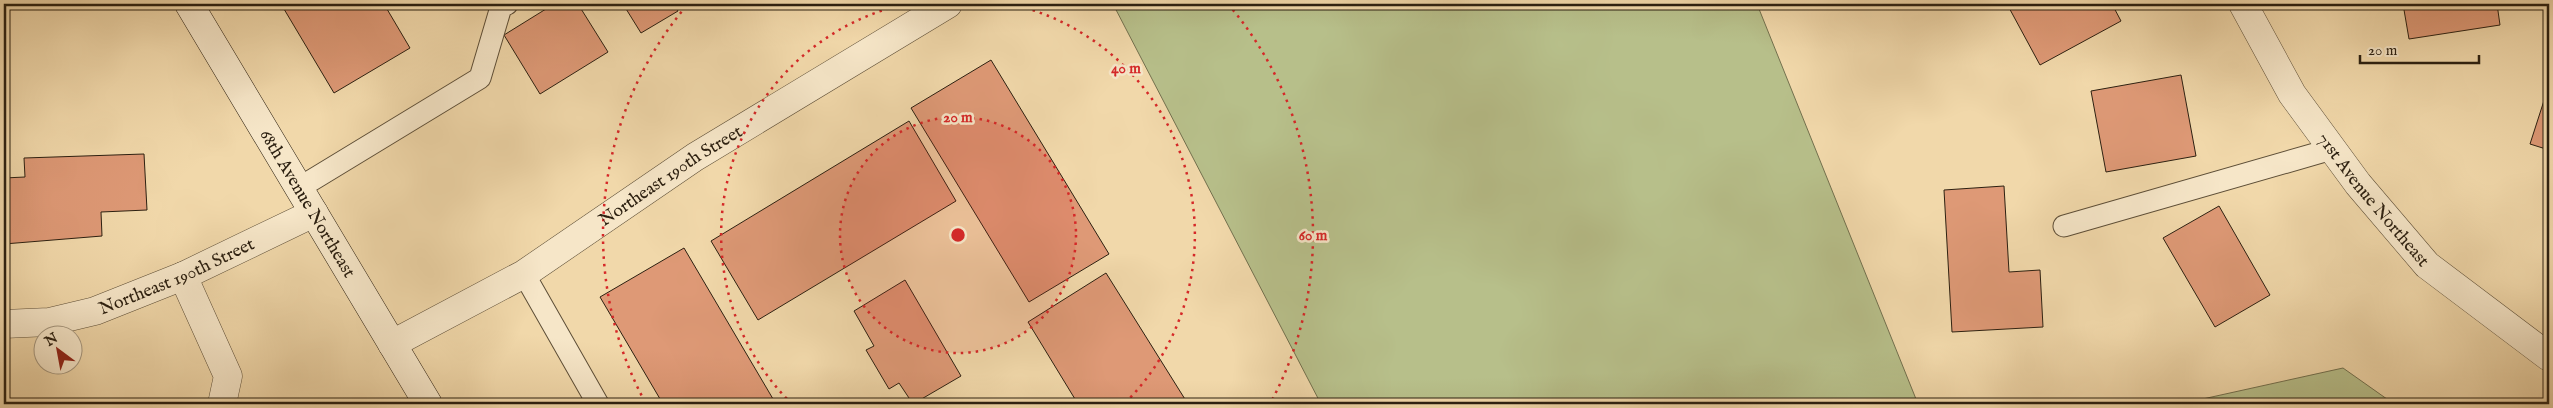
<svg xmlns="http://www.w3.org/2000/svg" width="2553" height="408" viewBox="0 0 2553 408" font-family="'IM FELL English',serif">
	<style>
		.green { fill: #b7bf8a; stroke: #72704e }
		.building { fill: #de9976; stroke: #2c2011 }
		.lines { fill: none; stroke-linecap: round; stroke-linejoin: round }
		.lane-casing { stroke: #5d4e37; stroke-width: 23 }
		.street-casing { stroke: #5d4e37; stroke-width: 29 }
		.secondary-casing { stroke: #2c2011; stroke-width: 29 }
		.lane { stroke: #f6e6c8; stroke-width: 21 }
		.street { stroke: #f6e6c8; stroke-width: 28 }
		.secondary { stroke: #f6e6c8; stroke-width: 28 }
		.ring { fill: none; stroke: #d62828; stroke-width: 2.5; stroke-dasharray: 2.5 5 }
		.labels { text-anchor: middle; stroke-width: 5; stroke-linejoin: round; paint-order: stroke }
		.street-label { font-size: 18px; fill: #2c2011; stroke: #f6e6c8 }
		.centre { fill: #d62828; stroke: #f6e6c8; stroke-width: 2.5 }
		.ring-label { font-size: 15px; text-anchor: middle; font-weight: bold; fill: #d62828; stroke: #f6e6c8; stroke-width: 5; stroke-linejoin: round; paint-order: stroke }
	</style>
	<rect width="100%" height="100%" fill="#f1d8aa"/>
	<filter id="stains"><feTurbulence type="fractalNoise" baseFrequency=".004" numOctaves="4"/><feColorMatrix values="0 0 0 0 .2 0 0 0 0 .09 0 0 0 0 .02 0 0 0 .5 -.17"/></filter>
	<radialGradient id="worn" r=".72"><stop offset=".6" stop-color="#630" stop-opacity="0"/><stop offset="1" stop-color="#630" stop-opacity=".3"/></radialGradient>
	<!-- green -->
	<g class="green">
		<polygon points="1113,4 1757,4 1918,404 1321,404"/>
		<polygon points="2343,368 2394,404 2180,404"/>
	</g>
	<!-- building -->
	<g class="building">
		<polygon points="281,4 384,4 410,48 334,93"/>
		<polygon points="554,4 578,4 608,52 540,94 504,35"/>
		<polygon points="623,4 674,4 678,11 641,33"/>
		<polygon points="2007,4 2112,4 2121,21 2040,65"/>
		<polygon points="2403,4 2497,4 2500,25 2409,39"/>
		<polygon points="991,60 1109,254 1029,302 911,108"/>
		<polygon points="2181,75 2196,156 2106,172 2091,91"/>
		<polygon points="2549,85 2549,150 2530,144"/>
		<polygon points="909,121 956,201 758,320 711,241"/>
		<polygon points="144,154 147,210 101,212 102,236 4,244 4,178 25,177 24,158"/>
		<polygon points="2004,186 2009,272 2040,270 2043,327 1952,332 1944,190"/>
		<polygon points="2219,206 2270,295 2215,327 2163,238"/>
		<polygon points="684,248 776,404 663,404 600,297"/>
		<polygon points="1106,273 1188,404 1078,404 1028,322"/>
		<polygon points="905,280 961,376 913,404 899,383 889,389 866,350 874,346 854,311"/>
	</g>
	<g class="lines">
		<!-- lane casing -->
		<g class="lane-casing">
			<g id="lane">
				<polyline points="299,188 480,78 501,7 507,4"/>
				<polyline points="2064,226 2332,149"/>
				<polyline points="524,274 598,404"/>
			</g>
		</g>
		<!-- street casing -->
		<g class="street-casing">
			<g id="street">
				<path id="s1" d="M2243 4 2292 94 2358 184 2427 265 2549 357"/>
				<polyline points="183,276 228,376 222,404"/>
				<path id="s2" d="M4 324 49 322 95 311 183 276 314 213"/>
				<path id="s3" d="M392 344 524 274 695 157 948 4"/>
			</g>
		</g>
		<!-- secondary casing -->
		<g class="secondary-casing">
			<g id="secondary">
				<path id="s4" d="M189 4 428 404"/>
			</g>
		</g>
		<!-- lane -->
		<use href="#lane" class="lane"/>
		<!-- street -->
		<use href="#street" class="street"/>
		<!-- secondary -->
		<use href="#secondary" class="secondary"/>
	</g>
	<!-- distance rings -->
	<circle cx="958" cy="235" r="118" fill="#d62828" fill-opacity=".12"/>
	<g class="ring">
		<circle cx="958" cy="235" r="118"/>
		<path d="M792 404A237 237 0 0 1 905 4M1011 4A237 237 0 0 1 1124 404"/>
		<path d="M645 402A355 355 0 0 1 688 4M1228 4A355 355 0 0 1 1271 402"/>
	</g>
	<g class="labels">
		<!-- street labels -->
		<g class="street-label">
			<text dy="6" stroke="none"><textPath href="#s3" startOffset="326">Northeast 190th Street</textPath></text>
			<text dy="6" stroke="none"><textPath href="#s1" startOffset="236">71st Avenue Northeast</textPath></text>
			<text dy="6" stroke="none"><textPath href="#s4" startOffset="232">68th Avenue Northeast</textPath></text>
			<text dy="6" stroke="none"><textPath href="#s2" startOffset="181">Northeast 190th Street</textPath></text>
		</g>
	</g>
	<circle cx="958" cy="235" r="8" class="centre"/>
	<g class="ring-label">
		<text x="1126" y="73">40 m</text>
		<text x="958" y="122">20 m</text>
		<text x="1313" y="240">60 m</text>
	</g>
	<!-- margin -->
	<rect width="2553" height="408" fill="none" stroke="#f1d8aa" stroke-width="20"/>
	<rect x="5" y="5" width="2543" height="398" fill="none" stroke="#2c2011" stroke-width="2.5"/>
	<rect x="10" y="10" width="2533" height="388" fill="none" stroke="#2c2011"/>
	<!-- north arrow -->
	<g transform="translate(58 350) rotate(328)"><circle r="24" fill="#f6e6c8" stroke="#a5977f"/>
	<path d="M0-4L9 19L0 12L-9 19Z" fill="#8f2418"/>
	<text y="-8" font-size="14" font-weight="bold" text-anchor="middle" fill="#2c2011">N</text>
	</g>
	<!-- scale -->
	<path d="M2360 55v8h119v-8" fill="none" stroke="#2c2011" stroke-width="2.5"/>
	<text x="2368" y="55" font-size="15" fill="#2c2011" stroke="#f6e6c8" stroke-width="4" paint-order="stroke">20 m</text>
	<rect width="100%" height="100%" filter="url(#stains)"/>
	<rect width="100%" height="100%" fill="url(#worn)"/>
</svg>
